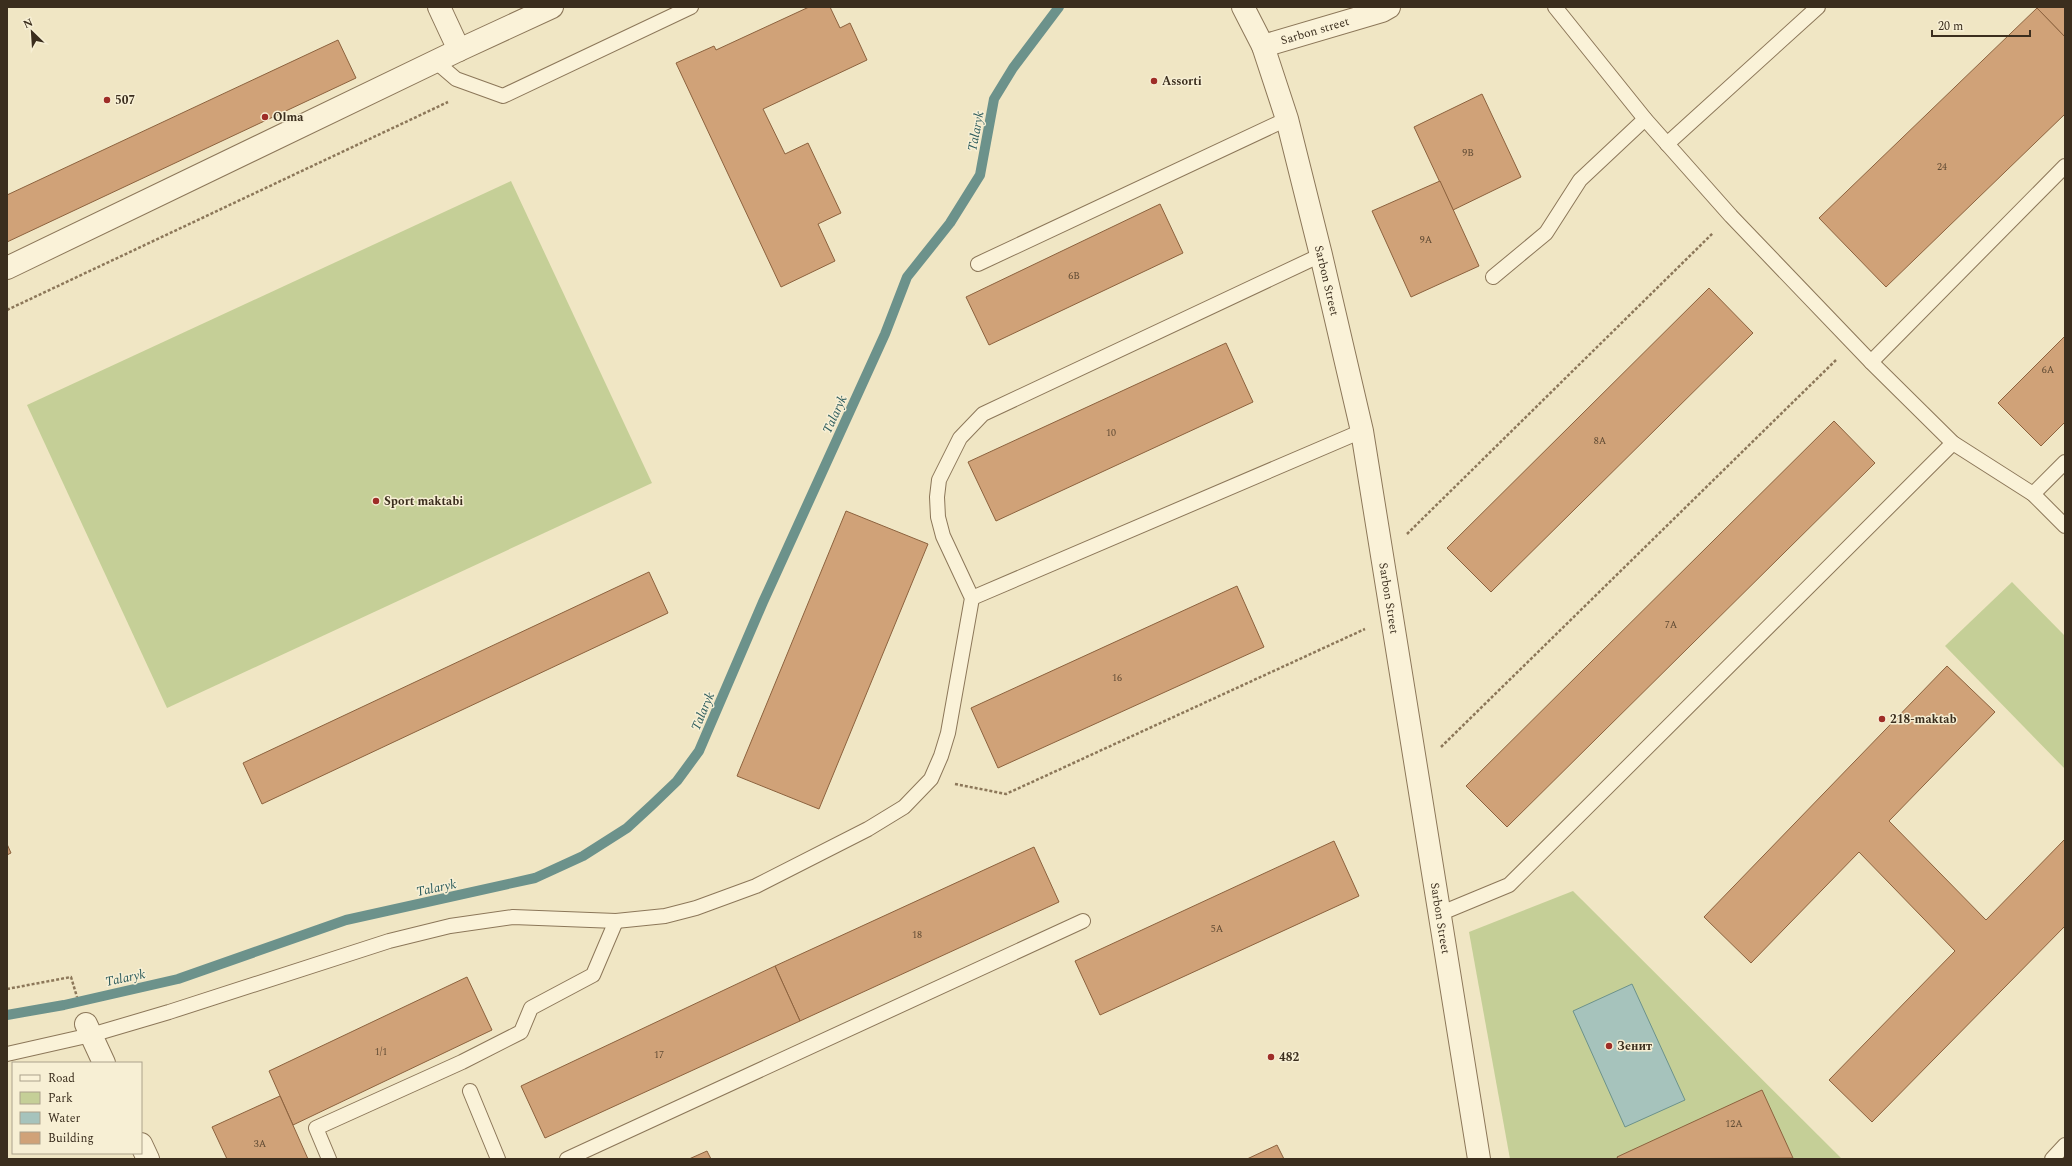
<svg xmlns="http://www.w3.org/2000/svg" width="2072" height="1166" viewBox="0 0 2072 1166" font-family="Spectral,serif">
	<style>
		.green { fill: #c5cf97 }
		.water { fill: #a6c3bc; stroke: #6c928b }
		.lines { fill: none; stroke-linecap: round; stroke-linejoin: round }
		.stream { stroke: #6c928b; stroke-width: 10 }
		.building { fill: #d0a278; stroke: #8c623e }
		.service-casing { stroke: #8c7759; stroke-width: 16 }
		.minor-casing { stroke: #8c7759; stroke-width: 24 }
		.tertiary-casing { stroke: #8c7759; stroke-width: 24 }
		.path { stroke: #8c7759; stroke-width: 2.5; stroke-dasharray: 3 2; stroke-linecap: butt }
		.service { stroke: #faf2d8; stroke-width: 14 }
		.minor { stroke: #faf2d8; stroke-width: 22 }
		.tertiary { stroke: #faf2d8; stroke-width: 22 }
		.poi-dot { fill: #9e2d27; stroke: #f7efd4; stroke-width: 1.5 }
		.labels { text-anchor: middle; stroke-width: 3; stroke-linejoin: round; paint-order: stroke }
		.number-label { font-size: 10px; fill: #604b34 }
		.street-label { font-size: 12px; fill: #3b2e1e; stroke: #f7efd4 }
		.poi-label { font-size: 12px; font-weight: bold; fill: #3b2e1e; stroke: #f7efd4; text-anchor: start }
		.water-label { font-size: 13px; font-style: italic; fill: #2d5c5c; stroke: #f7efd4 }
	</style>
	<rect width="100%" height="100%" fill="#f0e6c4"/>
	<!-- green -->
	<g class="green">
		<polygon points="511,181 652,483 167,708 27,405"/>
		<polygon points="2012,582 2065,636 2065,769 1945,646"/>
		<polygon points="1573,891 1842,1159 1510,1159 1469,932"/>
	</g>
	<!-- water -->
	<polygon class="water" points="1632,984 1685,1100 1625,1127 1573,1011"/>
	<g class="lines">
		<!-- stream -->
		<polyline class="stream" points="7,1015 64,1005 178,979 346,920 535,878 583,856 627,828 652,805 677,781 699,751 763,602 885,334 907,277 950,223 980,175 994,99 1013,68 1059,7"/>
	</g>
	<!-- building -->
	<g class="building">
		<polygon points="809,7 830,7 840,28 850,23 867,60 763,109 785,154 808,143 841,213 818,224 835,261 781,287 676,63 714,46 716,50"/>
		<polygon points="2036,7 2065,7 2065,37 2037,8"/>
		<polygon points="2037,8 2065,37 2065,114 1886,287 1819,218"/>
		<polygon points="338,40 356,78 7,242 7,195"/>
		<polygon points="1482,94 1521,177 1453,210 1414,127"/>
		<polygon points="1440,181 1479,266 1411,297 1372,211"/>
		<polygon points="1160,204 1183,253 989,345 966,297"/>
		<polygon points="1709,288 1753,333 1491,592 1447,548"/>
		<polygon points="2065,336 2065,422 2041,446 1998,403"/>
		<polygon points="1226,343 1253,402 996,521 968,462"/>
		<polygon points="1834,421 1875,463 1507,827 1466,786"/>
		<polygon points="846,511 928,544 819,809 737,776"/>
		<polygon points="649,572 668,613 262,804 243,763"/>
		<polygon points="1237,586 1264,647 998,768 971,708"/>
		<polygon points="1947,666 1995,712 1889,821 1986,920 2065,839 2065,926 1872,1122 1829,1080 1955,951 1859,852 1751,963 1704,917"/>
		<polygon points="1334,841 1359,896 1100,1015 1075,961"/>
		<polygon points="7,844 11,853 7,855"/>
		<polygon points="1034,847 1059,902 800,1021 775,966"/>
		<polygon points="775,966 800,1021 545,1138 521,1086"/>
		<polygon points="467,977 492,1030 293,1125 269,1071"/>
		<polygon points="1762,1090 1793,1158 1618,1159 1617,1157"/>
		<polygon points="280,1096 308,1159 227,1159 212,1127"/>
		<polygon points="1277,1145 1284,1159 1247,1159"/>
		<polygon points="707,1151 711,1159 689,1159"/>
	</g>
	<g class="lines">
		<!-- service casing -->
		<g class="service-casing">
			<g id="service">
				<polyline points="1555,7 1645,119 1731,216 1871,362 1953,443 2033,494 2065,526"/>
				<polyline points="435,61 456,79 503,96 691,7"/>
				<polyline points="1667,144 1818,7"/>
				<polyline points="978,264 1287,119"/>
				<polyline points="1493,277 1546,233 1580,180 1645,119"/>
				<polyline points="1871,362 2065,166"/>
				<polyline points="2033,494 2065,462"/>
				<polyline points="972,598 1362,431"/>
				<polyline points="1439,914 1509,885 1953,443"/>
				<polyline points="7,1054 91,1035 169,1012 389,941 450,926 513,917 616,921 665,916 696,908 756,886 868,829 904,807 931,779 941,756 948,733 972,598 943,536 938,517 937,497 939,480 960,438 983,414 1321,255"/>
				<polyline points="470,1091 498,1159"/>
				<polyline points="329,1159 316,1128 462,1062 521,1032 531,1008 593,975 616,921"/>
				<polyline points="567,1159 1083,921"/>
				<polyline points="2052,1159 2065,1145"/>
			</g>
		</g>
		<!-- minor casing -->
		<g class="minor-casing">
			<g id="minor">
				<polyline points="439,7 459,50"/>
				<path id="s1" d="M1263 46 1382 11 1389 7"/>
				<polyline points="7,268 459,50 552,7"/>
				<polyline points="86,1024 104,1063"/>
				<polyline points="141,1144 148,1159"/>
			</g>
		</g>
		<!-- tertiary casing -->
		<g class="tertiary-casing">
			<g id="tertiary">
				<path id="s2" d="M1243 7 1263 46 1287 119 1321 255 1362 431 1479 1159"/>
			</g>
		</g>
		<!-- path -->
		<g class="path">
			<polyline points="7,310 448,102"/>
			<polyline points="1407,534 1713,233"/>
			<polyline points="1441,747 1836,360"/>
			<polyline points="955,784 1006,794 1365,629"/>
			<polyline points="7,989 71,977 77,997"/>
		</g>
		<!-- service -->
		<use href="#service" class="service"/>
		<!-- minor -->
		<use href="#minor" class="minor"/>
		<!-- tertiary -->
		<use href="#tertiary" class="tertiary"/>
	</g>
	<!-- markers -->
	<g class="poi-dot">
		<circle cx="1154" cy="81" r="4"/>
		<circle cx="107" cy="100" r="4"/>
		<circle cx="265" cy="117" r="4"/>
		<circle cx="376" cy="501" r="4"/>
		<circle cx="1882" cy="719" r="4"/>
		<circle cx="1609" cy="1046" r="4"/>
		<circle cx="1271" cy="1057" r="4"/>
	</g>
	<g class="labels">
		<!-- number labels -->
		<g class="number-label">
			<text x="1468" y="156">9B</text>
			<text x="1942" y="170">24</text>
			<text x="1426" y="243">9А</text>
			<text x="1074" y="279">6В</text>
			<text x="2048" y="373">6A</text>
			<text x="1111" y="436">10</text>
			<text x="1600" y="444">8A</text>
			<text x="1671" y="628">7A</text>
			<text x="1117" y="681">16</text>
			<text x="1217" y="932">5А</text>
			<text x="917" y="938">18</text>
			<text x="381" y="1055">1/1</text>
			<text x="659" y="1058">17</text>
			<text x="1734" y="1127">12A</text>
			<text x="260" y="1147">3A</text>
		</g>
		<!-- street labels -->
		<g class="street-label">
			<text dy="4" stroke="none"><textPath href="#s1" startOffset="54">Sarbon street</textPath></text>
			<text dy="4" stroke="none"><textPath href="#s2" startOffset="287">Sarbon Street</textPath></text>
			<text dy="4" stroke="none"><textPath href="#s2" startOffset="611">Sarbon Street</textPath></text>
			<text dy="4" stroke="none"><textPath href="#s2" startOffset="935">Sarbon Street</textPath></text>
		</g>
		<!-- poi labels -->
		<g class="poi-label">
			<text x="1162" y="85">Assorti</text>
			<text x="115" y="104">507</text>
			<text x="273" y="121">Olma</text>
			<text x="384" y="505">Sport maktabi</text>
			<text x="1890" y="723">218-maktab</text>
			<text x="1617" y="1050">Зенит</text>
			<text x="1279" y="1061">482</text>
		</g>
		<!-- water labels -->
		<g class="water-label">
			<text transform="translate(975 131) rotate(-79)" y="5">Talaryk</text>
			<text transform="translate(834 414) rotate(-65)" y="5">Talaryk</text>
			<text transform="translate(702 711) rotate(-67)" y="5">Talaryk</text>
			<text transform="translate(436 887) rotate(-12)" y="5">Talaryk</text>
			<text transform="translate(125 977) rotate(-12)" y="5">Talaryk</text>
		</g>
	</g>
	<!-- border -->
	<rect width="2072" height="1166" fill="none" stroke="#3b2e1e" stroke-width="16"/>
	<!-- legend -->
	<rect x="12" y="1062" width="130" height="92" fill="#f7efd4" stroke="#aca28b"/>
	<rect x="20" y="1075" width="20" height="6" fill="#faf2d8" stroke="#aca28b"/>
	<text x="48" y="1082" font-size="12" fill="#3b2e1e">Road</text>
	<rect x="20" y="1092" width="20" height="12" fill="#c5cf97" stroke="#aca28b"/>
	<text x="48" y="1102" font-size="12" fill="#3b2e1e">Park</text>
	<rect x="20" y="1112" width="20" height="12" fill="#a6c3bc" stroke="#aca28b"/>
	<text x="48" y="1122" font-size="12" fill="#3b2e1e">Water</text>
	<rect x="20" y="1132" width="20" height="12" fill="#d0a278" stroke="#aca28b"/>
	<text x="48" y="1142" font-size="12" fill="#3b2e1e">Building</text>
	<!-- north arrow -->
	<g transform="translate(32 32) rotate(335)" stroke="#f7efd4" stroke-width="3" paint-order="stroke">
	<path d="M0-3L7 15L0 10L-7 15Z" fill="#3b2e1e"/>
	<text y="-6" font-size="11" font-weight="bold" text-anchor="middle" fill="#3b2e1e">N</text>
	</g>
	<!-- scale -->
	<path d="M1932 30v6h98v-6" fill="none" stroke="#3b2e1e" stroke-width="2"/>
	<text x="1938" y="30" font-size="12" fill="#3b2e1e" stroke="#f7efd4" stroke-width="3" paint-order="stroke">20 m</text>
</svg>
